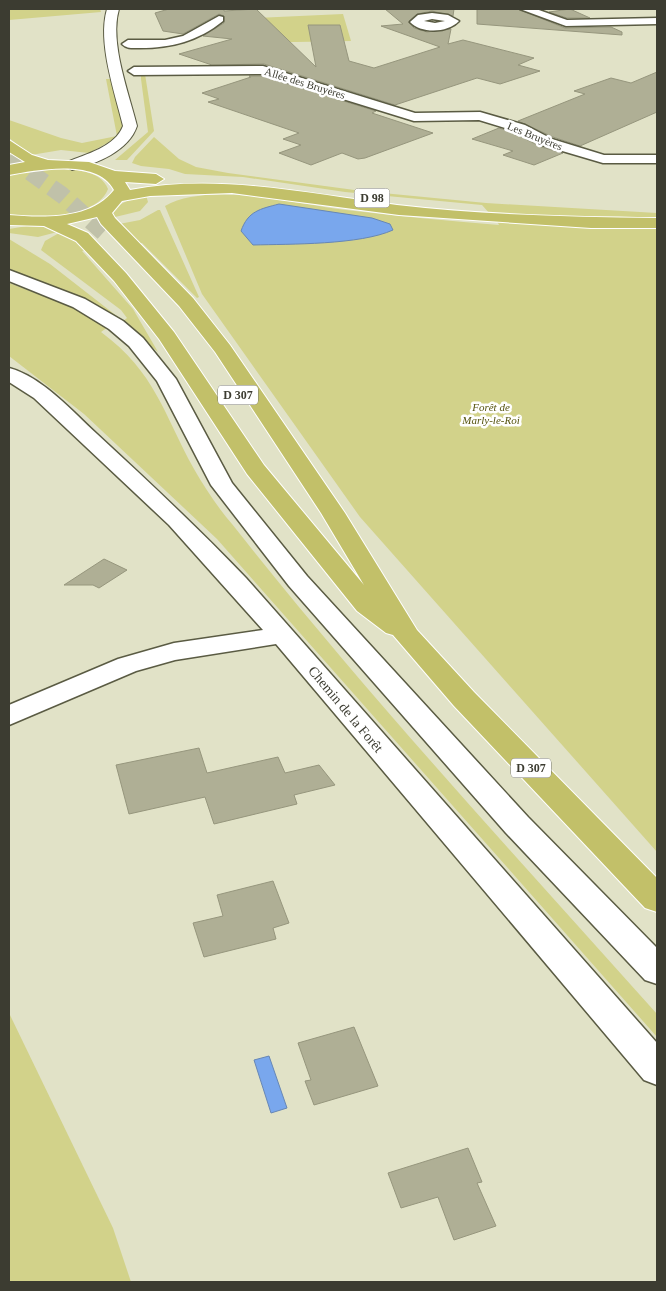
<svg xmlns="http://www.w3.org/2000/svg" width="666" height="1291" viewBox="0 0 666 1291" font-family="Georgia,serif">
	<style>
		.green { fill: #d2d28a }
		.water { fill: #79a7ed; stroke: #6787b5 }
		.building { fill: #afaf95; stroke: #96967d }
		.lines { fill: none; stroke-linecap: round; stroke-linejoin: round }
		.primary-tunnel { stroke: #c0c1a9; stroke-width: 17; stroke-dasharray: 17 9; stroke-linecap: butt }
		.minor-casing { stroke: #5a5b43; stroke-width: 3 }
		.tertiary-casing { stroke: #5a5b43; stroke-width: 2 }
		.primary-casing { stroke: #fff; stroke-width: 2 }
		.minor { fill: #fff; fill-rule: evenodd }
		.tertiary { fill: #fff; fill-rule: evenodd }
		.primary { fill: #c2c069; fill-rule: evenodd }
		.labels { text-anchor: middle; stroke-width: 5; stroke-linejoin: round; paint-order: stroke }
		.far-street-label { font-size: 11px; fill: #3c3c31; stroke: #fff }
		.far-park-label { font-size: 11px; font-style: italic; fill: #55530e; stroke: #fff }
		.shield { fill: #fff; stroke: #76766f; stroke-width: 1 }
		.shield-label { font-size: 12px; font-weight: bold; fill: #3c3c31 }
		.street-label { font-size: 14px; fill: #3c3c31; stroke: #fff }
	</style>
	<rect width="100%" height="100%" fill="#e1e2c7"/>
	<!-- green -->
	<g class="green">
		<polygon points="9,9 100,9 101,12 9,20"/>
		<polygon points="343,14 351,41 239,43 256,18"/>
		<polygon points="145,74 154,131 127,160 115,160 148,132 141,79 141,76"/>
		<polygon points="106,79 113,79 123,125 120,136 89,153 61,150 31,155 9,138 9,120 61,138 82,143 117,136"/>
		<path d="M154 137 179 159 196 167 228 173 362 191 486 203 657 213V852L360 517 202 294 165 206C209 181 297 204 346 210 397 216 448 221 499 225L498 223 482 205 345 192 243 177 185 174 169 169 141 166 132 163 135 157Z"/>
		<path d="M49 169C68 169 100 168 108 189 98 218 34 220 9 215V175Z"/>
		<path d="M146 195 148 202 140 211 111 218 109 212C121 203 131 198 146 195Z"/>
		<polygon points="158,210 160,210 199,297 197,298 142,243 139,244 119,224 140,220"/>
		<polygon points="27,226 50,227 61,231 38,237 9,233 9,229"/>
		<polygon points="59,233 71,236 86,250 82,251 133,309 158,352 122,322 127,318 121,310 41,250 45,241"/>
		<polygon points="9,239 50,264 118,317 46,284 9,271"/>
		<path d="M9 283 72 307 108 327 101 332C156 373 163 413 194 469 205 488 218 508 232 524 366 694 513 853 657 1014V1037L217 539 84 414 9 356Z"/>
		<polygon points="9,1013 113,1228 131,1282 9,1282"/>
	</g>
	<!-- water -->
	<g class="water">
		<path d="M279 204 372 218 390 224 393 230C360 245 290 244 253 245L241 231C248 211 260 209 279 204Z"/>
		<polygon points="269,1056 287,1108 271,1113 254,1060"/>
	</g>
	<!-- building -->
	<g class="building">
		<polygon points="169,9 224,9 224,11 256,9 316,67 308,25 340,25 349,61 374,68 440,47 381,26 403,24 385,9 454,9 453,16 432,11 417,14 408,22 414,28 427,32 451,29 448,44 463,40 534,58 518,65 540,71 500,84 477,78 395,105 264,64 212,65 179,54 232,39 203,36 224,23 224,16 219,14 183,34 163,31 155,13"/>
		<polygon points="477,9 518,9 565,28 611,27 622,32 622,35 477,24"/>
		<polygon points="570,9 590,18 567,18 549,12"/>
		<polygon points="657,72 657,112 580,146 553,137 518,121 585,94 574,91 611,78 631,83"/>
		<polygon points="249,76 262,76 376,111 372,113 433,133 365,158 358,159 342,153 311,165 279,153 301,145 283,139 299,133 208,102 219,99 202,93 251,77"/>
		<polygon points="499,128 514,133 541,147 563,153 534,165 503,155 513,151 472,139"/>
		<polygon points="104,559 127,570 99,588 93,585 64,585"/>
		<polygon points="199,748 207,773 278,757 285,773 319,765 335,785 294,795 297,804 214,824 205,797 129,814 116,765"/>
		<polygon points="273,881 289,923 273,928 276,939 204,957 193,923 223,916 217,895"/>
		<polygon points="354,1027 378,1086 314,1105 305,1081 311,1080 298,1043"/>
		<polygon points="468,1148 482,1182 477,1183 496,1226 454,1240 438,1197 401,1208 388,1173"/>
	</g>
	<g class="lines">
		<!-- primary-tunnel -->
		<polyline class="primary-tunnel" points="9,157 62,195 104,233"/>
		<!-- minor casing -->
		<g class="minor-casing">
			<g id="minor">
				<polygon points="520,9 536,9 567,20 657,18 657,24 566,26"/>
				<path d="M432 13 448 15 459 21C448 33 421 34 410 22L418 15ZM432 19 445 21 435 23 424 21Z"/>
				<path d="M219 16 223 17V21C198 41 172 48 140 48 133 48 127 49 122 44L128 40H165L183 36Z"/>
				<polygon points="263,66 415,113 480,112 525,125 552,139 604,155 657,155 657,163 603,163 542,145 515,131 479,120 414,121 262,74 134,75 128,71 134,67"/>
				<polygon points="9,270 85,299 123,321 143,338 176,379 232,483 307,576 528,817 657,948 657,984 645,980 506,833 289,586 211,485 157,381 129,346 109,329 73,307 9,281"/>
				<path d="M9 368C41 376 73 412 97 434 148 481 198 528 246 578L657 1043V1085L644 1080 276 644 175 660 136 671 9 725V705L118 659 174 643 263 630 169 525 34 398 9 382Z"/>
			</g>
		</g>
		<!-- tertiary casing -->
		<g class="tertiary-casing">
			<path id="tertiary" d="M107 9H119C109 42 129 93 137 126 129 151 96 164 72 170L64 165 67 162C86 154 115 147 123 126 115 93 97 42 107 9Z"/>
		</g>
		<!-- primary casing -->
		<g class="primary-casing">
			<path id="primary" d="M9 140 32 155 48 160 89 162 115 171 156 174 164 179 156 184 125 182 130 190C219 173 308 194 397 205 483 215 571 217 657 218V228H591L399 215 232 193 150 196 122 201 112 213 115 218 193 298 230 345 345 513 417 630 474 692 657 878V912L645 908 454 706 393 635 386 633 357 611 247 474 159 339 114 281 76 241 44 226 9 225V215C43 218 91 220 114 190 97 158 38 170 9 175V165L25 162 9 152ZM97 217 101 224 179 306 215 352 321 513 364 585 264 465 174 332 126 273 88 233 67 224Z"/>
		</g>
		<!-- minor -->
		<use href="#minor" class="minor"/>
		<!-- tertiary -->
		<use href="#tertiary" class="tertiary"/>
		<!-- primary -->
		<use href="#primary" class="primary"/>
	</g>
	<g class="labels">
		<!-- far-street labels -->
		<g class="far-street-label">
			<text transform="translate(305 83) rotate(17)" y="4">Allée des Bruyères</text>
			<text transform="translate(535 136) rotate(22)" y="4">Les Bruyères</text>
		</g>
		<!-- far-park labels -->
		<g class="far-park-label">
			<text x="491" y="411">Forêt de<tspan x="491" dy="13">Marly-le-Roi</tspan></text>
		</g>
		<!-- shield labels -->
		<g class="shield">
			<rect x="354.5" y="188.5" width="35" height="19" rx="4"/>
			<rect x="218" y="385.5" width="40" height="19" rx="4"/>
			<rect x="511" y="758.5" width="40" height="19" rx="4"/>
		</g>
		<g class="shield-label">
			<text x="372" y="202">D 98</text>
			<text x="238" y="399">D 307</text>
			<text x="531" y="772">D 307</text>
		</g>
		<!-- street labels -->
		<g class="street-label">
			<text transform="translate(346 709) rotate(50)" y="5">Chemin de la Forêt</text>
		</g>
	</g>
	<!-- border -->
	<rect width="666" height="1291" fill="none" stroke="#3c3c31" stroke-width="20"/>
</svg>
